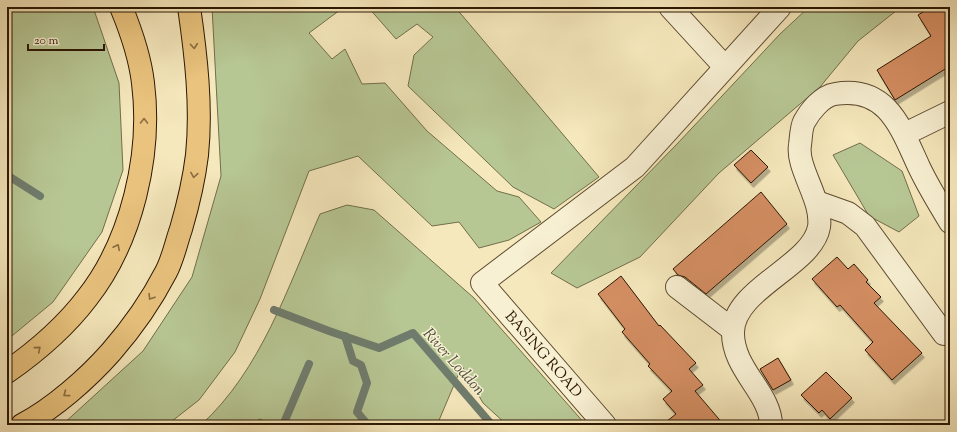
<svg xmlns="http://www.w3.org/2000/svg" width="957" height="432" viewBox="0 0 957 432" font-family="'Sorts Mill Goudy',serif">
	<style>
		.green { fill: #b7c794; stroke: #726e4b }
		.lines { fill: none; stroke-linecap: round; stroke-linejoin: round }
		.stream { stroke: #6f7c6d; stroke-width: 8 }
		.building { fill: #d58f64; stroke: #2c1602; filter: url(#shadow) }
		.minor-casing { stroke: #5e4a30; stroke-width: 24 }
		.highway-casing { stroke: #2c1602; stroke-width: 24 }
		.minor { stroke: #f8f0d3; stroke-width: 22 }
		.highway { stroke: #eac47e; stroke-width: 22 }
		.oneway { stroke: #8b6d40 }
		.labels { text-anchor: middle; stroke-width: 3; stroke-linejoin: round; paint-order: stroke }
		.street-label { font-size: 15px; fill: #2c1602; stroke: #f8f0d3 }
		.water-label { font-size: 16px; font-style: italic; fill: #535240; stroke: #f8f0d3 }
	</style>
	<defs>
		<filter id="shadow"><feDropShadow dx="2.5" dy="4.5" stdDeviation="0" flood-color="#0004"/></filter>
	</defs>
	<rect width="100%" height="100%" fill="#f5e8bc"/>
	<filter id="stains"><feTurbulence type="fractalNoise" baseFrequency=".005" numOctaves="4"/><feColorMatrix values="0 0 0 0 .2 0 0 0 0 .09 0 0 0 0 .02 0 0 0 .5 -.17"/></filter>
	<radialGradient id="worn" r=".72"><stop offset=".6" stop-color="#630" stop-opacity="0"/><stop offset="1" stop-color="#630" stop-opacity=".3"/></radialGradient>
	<!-- green -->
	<g class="green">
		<polygon points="7,7 93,7 119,83 123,170 102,232 53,302 7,340"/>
		<polygon points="212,7 344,7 309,33 332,59 345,49 362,84 385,83 427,131 497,191 519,197 541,222 509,240 479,248 459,222 432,226 358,156 309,171 260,299 235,352 199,400 167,425 62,425 143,351 192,277 221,176"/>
		<polygon points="368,7 455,7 599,177 554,209 513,187 408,86 414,55 433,37 417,24 396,39"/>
		<polygon points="809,7 901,7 858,41 820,87 719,173 640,257 577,288 551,273 678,143 780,34"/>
		<polygon points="860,143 902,171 919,216 899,232 869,216 833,155"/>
		<path d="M347 205 374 210 474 298 586 425H507L483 403 462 366 437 425H273L260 419 251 425H201C261 370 288 287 320 214Z"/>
	</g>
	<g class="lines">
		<!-- stream -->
		<g class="stream">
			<polyline points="7,175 40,196"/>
			<polyline points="274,310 329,331 379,348 413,333 492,425"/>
			<polyline points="345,336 353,361 361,365 367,383 357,412 368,425"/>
			<polyline points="283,425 309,364"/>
		</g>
	</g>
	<!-- building -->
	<g class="building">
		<polygon points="931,7 950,7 950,66 895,100 877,70 931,36 918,15"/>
		<polygon points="751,150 768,167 751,183 734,165"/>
		<polygon points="761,192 787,224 706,294 685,277 678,275 673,269"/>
		<polygon points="837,257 848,269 854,264 868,280 866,282 881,297 874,303 922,353 892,380 865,350 873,342 840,305 837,307 812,279"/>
		<polygon points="621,276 659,326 660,325 696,363 689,369 703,385 695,391 724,425 662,425 676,414 663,399 672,391 648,366 650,364 622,332 625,329 598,294"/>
		<polygon points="778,358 791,380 773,390 760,369"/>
		<polygon points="826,372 852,398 830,419 822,410 819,413 801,395"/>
	</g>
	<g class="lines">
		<!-- minor casing -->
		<g class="minor-casing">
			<g id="minor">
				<polyline points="670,7 725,67"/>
				<polyline points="905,134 950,112"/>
				<polyline points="817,202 848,213 865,226 944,334"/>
				<polyline points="677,287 733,330"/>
				<polyline points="605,425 482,283 635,167 780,7"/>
				<path d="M771 425C771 393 732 369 733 332 734 288 812 266 819 227 823 200 796 168 800 145 801 138 801 128 804 122 810 111 822 96 835 94 887 85 901 128 919 167 928 186 939 204 950 222"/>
			</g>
		</g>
		<!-- highway casing -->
		<g class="highway-casing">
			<g id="highway">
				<path d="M7 372C37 351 65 327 87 298 132 241 152 154 143 83 140 57 131 31 121 7"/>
				<path d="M22 425C53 409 88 378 111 352 132 328 151 301 166 272 173 259 176 243 181 229 188 205 194 180 197 155 202 107 196 55 189 7"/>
			</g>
		</g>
		<!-- minor -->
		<use href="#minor" class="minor"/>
		<!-- highway -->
		<use href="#highway" class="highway"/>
	</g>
	<!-- one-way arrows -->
	<defs><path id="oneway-chevron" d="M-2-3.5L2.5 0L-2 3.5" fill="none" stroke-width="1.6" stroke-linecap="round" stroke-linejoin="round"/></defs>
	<g class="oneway">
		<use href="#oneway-chevron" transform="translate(194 46) rotate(85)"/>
		<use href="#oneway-chevron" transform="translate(144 121) rotate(-89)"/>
		<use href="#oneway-chevron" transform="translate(194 175) rotate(99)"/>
		<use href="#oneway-chevron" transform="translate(117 247) rotate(-64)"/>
		<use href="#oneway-chevron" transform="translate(151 297) rotate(122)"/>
		<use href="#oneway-chevron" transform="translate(38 349) rotate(-40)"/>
		<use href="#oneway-chevron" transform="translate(66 394) rotate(143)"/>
	</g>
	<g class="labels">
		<!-- street labels -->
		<g class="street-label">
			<text transform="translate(544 354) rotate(49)" y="5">BASING ROAD</text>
		</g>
		<!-- water labels -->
		<g class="water-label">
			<text transform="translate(455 361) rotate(48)" y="6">River Loddon</text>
		</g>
	</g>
	<!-- margin -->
	<rect width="957" height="432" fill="none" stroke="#f5e8bc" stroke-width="24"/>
	<rect x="8" y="8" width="941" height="416" fill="none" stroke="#2c1602" stroke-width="2"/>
	<rect x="12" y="12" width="933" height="408" fill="none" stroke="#2c1602"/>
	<!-- scale -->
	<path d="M28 44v6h76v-6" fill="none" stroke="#2c1602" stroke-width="2"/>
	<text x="34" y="44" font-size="12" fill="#2c1602" stroke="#f8f0d3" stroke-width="3" paint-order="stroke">20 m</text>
	<rect width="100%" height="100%" filter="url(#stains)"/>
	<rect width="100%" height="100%" fill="url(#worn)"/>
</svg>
